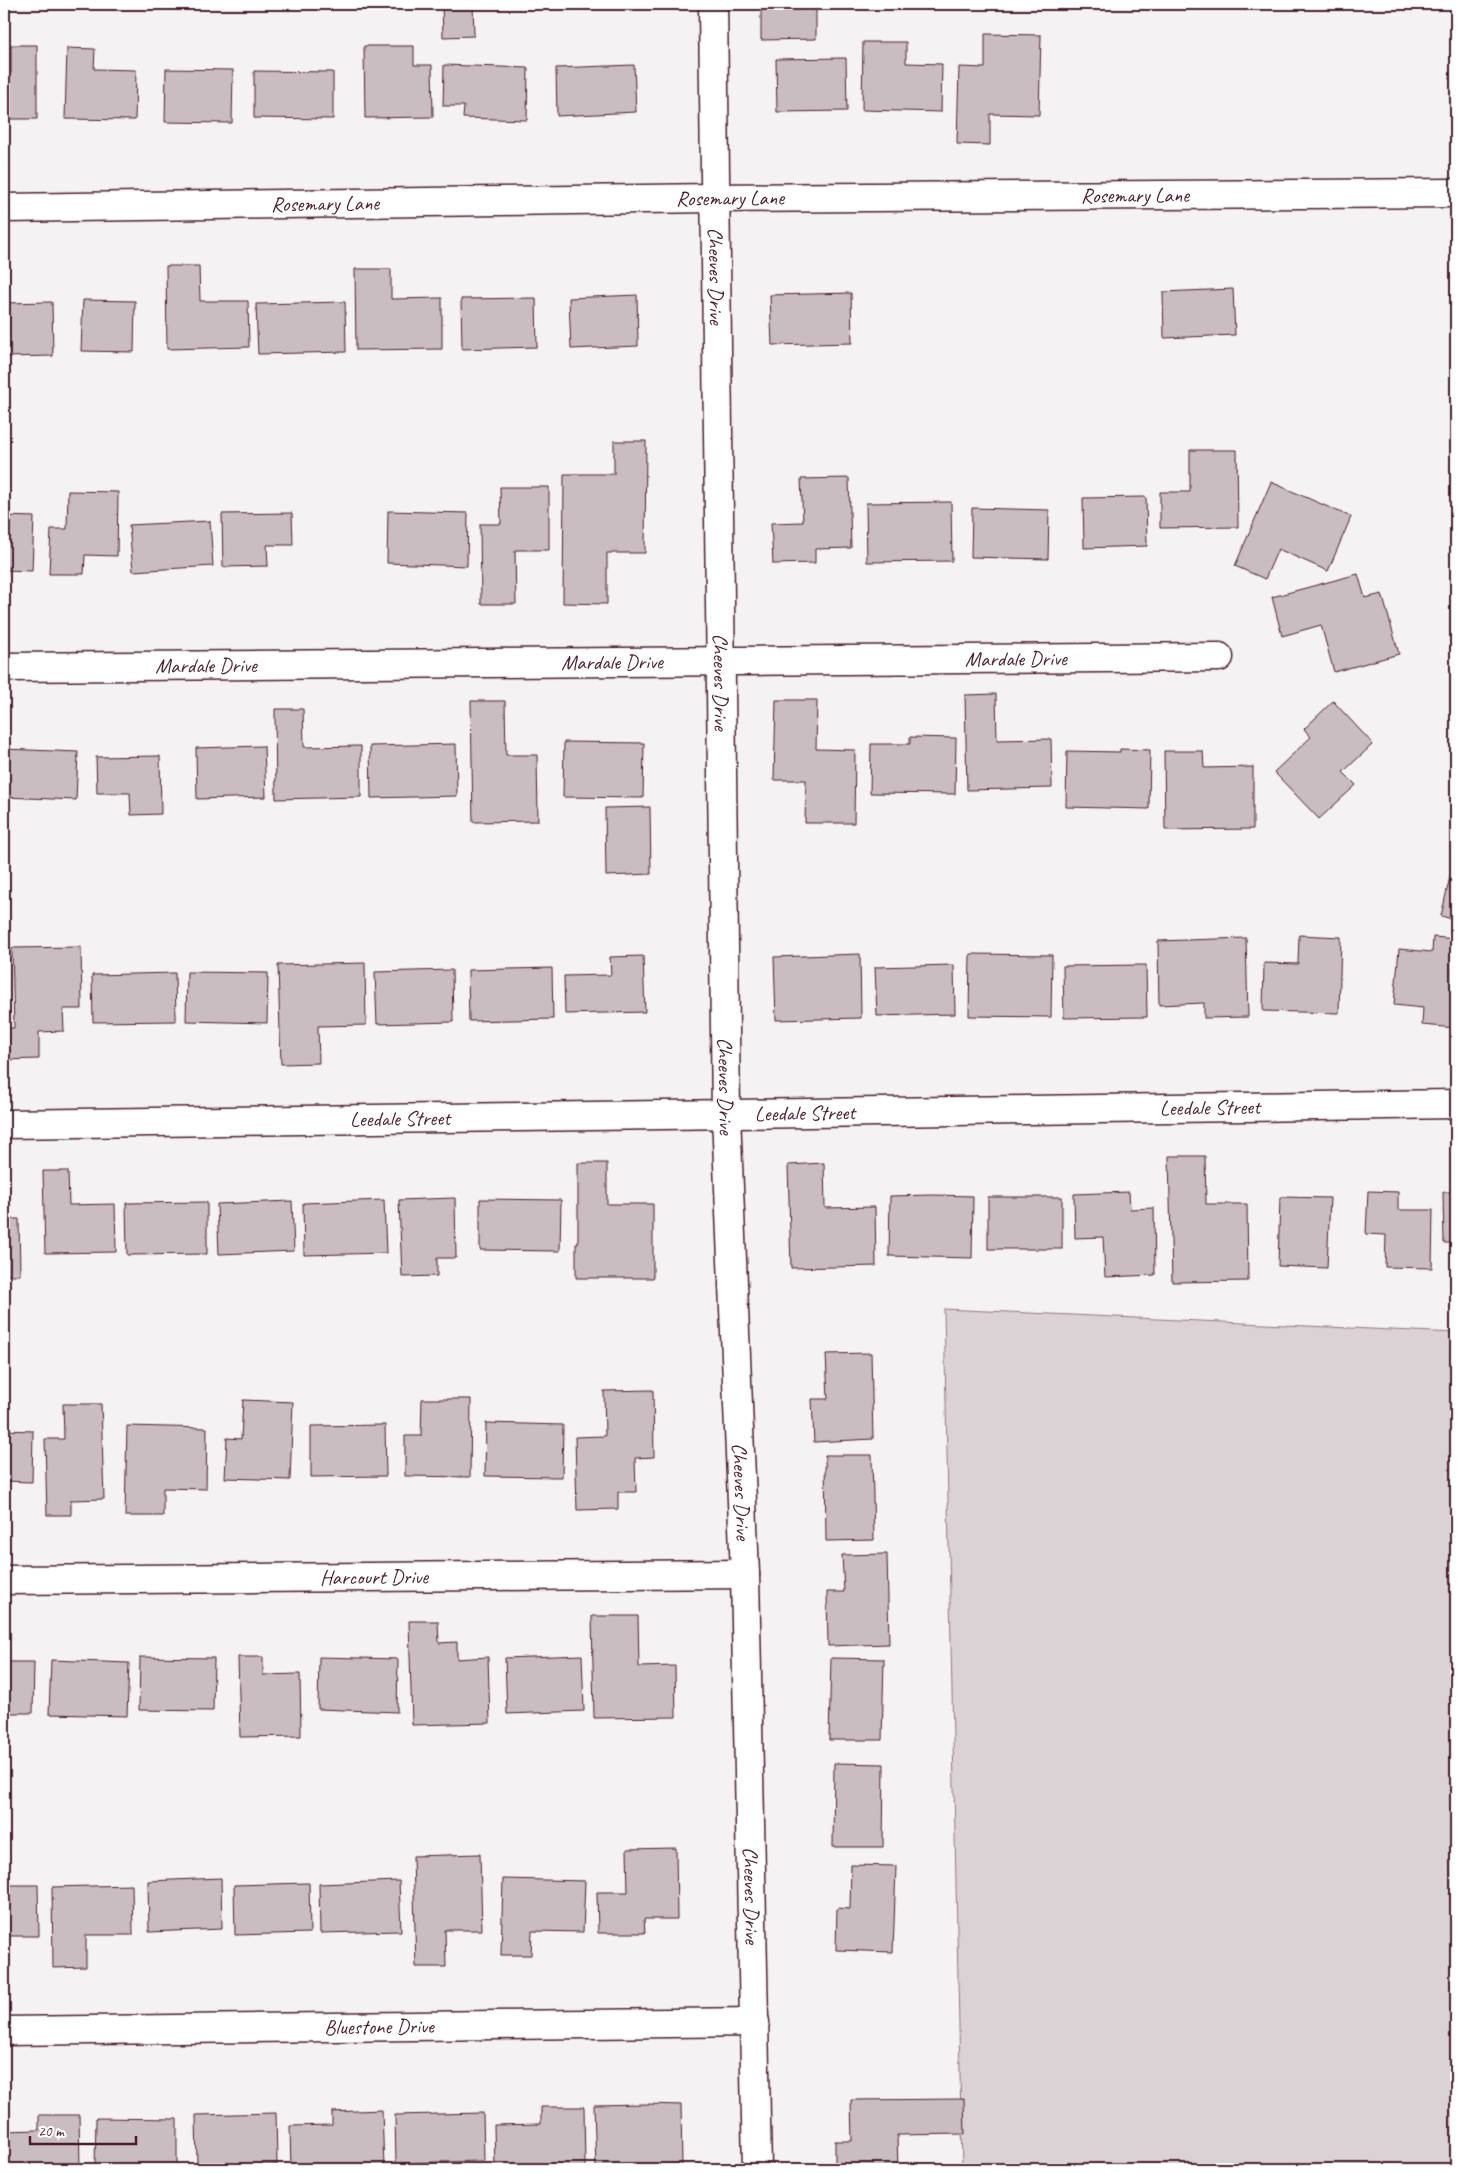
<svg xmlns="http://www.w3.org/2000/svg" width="1460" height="2173" viewBox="0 0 1460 2173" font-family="Caveat,sans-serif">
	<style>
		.green { fill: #dbd2d5; stroke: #927880 }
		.building { fill: #cabdc1; stroke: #4a1f2b }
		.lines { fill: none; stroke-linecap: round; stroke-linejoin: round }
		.street-casing { stroke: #4a1f2b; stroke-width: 31 }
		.street { stroke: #fff; stroke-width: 28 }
		.labels { text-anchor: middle; stroke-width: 5; stroke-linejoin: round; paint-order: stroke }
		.street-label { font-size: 21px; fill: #4a1f2b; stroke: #fff }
	</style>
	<rect width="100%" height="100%" fill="#f4f2f2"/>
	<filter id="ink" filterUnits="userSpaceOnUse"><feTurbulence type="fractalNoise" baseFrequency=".02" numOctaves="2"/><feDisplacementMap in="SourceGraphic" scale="10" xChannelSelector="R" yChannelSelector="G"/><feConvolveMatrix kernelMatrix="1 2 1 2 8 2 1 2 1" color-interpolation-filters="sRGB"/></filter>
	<g filter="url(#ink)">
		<!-- green -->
		<polygon class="green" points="944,1309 1456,1333 1456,2153 1453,2169 962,2169"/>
		<!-- building -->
		<g class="building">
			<polygon points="442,4 473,4 474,36 443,37"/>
			<polygon points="761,4 816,4 816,39 761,40"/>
			<polygon points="985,34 1041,35 1039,115 990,114 990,145 957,144 959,67 985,68"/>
			<polygon points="863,42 906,42 906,63 942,64 941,112 862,110"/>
			<polygon points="11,45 37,45 37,119 4,119 4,73 11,73"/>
			<polygon points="364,46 414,46 414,65 432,65 433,117 365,118"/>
			<polygon points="67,48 95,49 94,69 136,70 135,120 65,119"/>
			<polygon points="846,58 847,111 777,112 776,59"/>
			<polygon points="444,65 528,68 527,120 463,118 464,106 443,106"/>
			<polygon points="634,65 636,112 557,116 556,68"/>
			<polygon points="166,69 233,70 232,123 165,122"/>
			<polygon points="254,71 333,72 333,119 254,118"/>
			<polygon points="166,266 199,266 200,301 248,301 249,347 167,349"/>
			<polygon points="355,269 391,269 391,299 442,298 442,349 356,350"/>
			<polygon points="1233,289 1235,335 1164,338 1163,292"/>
			<polygon points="851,293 852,343 772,345 770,295"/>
			<polygon points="637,295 638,346 571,349 569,298"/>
			<polygon points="536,298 537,347 462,349 461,299"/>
			<polygon points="83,300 135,301 134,352 81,351"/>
			<polygon points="52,302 53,356 4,357 4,303"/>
			<polygon points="345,302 346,352 258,354 256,304"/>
			<polygon points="614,441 646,441 645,553 607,553 607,604 563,603 564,474 614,474"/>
			<polygon points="1190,450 1237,450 1238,527 1160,528 1160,492 1190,492"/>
			<polygon points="849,478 851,548 815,549 815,563 773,564 771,523 803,522 801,479"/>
			<polygon points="1271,482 1351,517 1328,571 1278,549 1265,579 1235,566"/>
			<polygon points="500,487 549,487 549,550 515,550 516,604 481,604 480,524 501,524"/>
			<polygon points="68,491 118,492 117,556 85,555 84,574 49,574 51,529 67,529"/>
			<polygon points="1146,497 1147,546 1084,548 1083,498"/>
			<polygon points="951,502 952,561 867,562 866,503"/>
			<polygon points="972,508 1049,510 1048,559 971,557"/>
			<polygon points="388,511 468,513 467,566 387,563"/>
			<polygon points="292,513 293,545 267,545 268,566 223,567 222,514"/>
			<polygon points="4,516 34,517 32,571 4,570"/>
			<polygon points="210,521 213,566 133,571 129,525"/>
			<polygon points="1358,574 1365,598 1382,594 1399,654 1334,672 1321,625 1282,636 1272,597"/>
			<polygon points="996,694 997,740 1051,739 1052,788 967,790 965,695"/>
			<polygon points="776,700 817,700 816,749 855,750 854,823 805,823 806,780 774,780"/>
			<polygon points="471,701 505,701 506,755 537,755 538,821 473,822"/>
			<polygon points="1333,701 1373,744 1343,772 1356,785 1319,819 1274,772 1311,737 1304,729"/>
			<polygon points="275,709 303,709 304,747 361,746 361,797 276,799"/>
			<polygon points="910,737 956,738 955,794 870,793 871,744 910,744"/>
			<polygon points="564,742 644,743 643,798 563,797"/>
			<polygon points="456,744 457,796 371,798 370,746"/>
			<polygon points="264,746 266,797 197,799 196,748"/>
			<polygon points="4,749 78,752 76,800 4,797"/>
			<polygon points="1120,749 1150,750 1149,809 1066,807 1067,751 1120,752"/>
			<polygon points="1164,751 1203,751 1204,768 1253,767 1253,829 1165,830"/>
			<polygon points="160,756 161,814 131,815 130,793 97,793 96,757"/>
			<polygon points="650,807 651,874 606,876 605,808"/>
			<polygon points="1452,868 1456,869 1456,920 1441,916"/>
			<polygon points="1299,935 1341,937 1339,1013 1263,1011 1264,963 1298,964"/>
			<polygon points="1433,937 1456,939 1456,1028 1422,1025 1423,1008 1394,1005 1399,949 1432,952"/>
			<polygon points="1246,938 1248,1017 1204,1018 1204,1003 1159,1005 1158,941"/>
			<polygon points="81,947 82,1009 63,1009 64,1031 39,1032 39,1059 4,1060 4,1028 14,1028 12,948"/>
			<polygon points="860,954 861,1018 776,1020 774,957"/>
			<polygon points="970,954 1052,955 1051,1017 969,1016"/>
			<polygon points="643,956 645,1012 565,1014 564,976 611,975 610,957"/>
			<polygon points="365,963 366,1025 318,1026 319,1063 281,1064 278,965"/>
			<polygon points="954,965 955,1014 877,1016 875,967"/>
			<polygon points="1146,965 1147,1017 1064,1018 1063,966"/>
			<polygon points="552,968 553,1019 469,1021 468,970"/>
			<polygon points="452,970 453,1022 377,1024 375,972"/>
			<polygon points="187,972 268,973 267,1023 186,1021"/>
			<polygon points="175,973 176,1021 93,1022 92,975"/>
			<polygon points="1169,1156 1205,1156 1206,1204 1247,1204 1248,1281 1172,1282"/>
			<polygon points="578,1163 607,1163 607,1204 653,1204 653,1278 576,1278 576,1244 578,1244"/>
			<polygon points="824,1163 825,1208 875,1207 876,1266 791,1268 788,1165"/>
			<polygon points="43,1171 68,1171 69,1205 115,1204 116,1252 45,1253"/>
			<polygon points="1368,1191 1398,1192 1398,1210 1433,1210 1432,1268 1385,1267 1386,1235 1366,1234"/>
			<polygon points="1129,1192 1130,1209 1154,1208 1155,1275 1105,1277 1103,1237 1075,1238 1074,1194"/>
			<polygon points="1443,1192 1456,1192 1456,1243 1444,1243"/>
			<polygon points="933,1195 973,1196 972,1258 889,1256 890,1196"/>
			<rect x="988" y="1197" width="74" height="52"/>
			<polygon points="1280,1197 1330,1198 1327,1268 1278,1266"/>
			<polygon points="455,1198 456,1258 437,1258 437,1276 402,1277 399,1200"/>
			<polygon points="480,1199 561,1200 560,1251 480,1250"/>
			<polygon points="384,1200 386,1253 304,1255 303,1203"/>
			<polygon points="292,1201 294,1251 219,1254 217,1204"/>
			<polygon points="207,1202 207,1254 127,1255 126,1203"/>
			<polygon points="4,1219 19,1219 20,1275 4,1275"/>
			<polygon points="871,1353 873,1439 814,1442 812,1399 828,1399 826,1354"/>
			<polygon points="653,1390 654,1457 635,1458 636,1492 618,1492 618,1509 577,1510 575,1437 605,1436 604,1391"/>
			<polygon points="422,1399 471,1399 470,1477 405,1476 405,1436 421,1436"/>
			<polygon points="243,1400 293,1402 290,1480 225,1478 227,1438 241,1439"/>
			<polygon points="63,1404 101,1404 104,1499 71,1500 71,1515 47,1515 45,1439 64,1439"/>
			<polygon points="486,1423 563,1425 562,1477 485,1476"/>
			<polygon points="385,1425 386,1476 311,1477 311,1426"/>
			<polygon points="127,1426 207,1428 206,1489 163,1488 163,1516 125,1516"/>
			<polygon points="4,1430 33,1431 32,1482 4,1481"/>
			<polygon points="825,1455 872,1455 874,1540 826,1541"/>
			<polygon points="887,1554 889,1644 828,1646 827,1592 844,1592 842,1555"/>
			<polygon points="592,1616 638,1616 639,1667 675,1666 676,1717 594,1718"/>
			<polygon points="409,1621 438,1621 439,1643 457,1642 457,1659 488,1657 490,1723 412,1725"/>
			<polygon points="582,1655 584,1711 507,1714 505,1658"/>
			<polygon points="140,1657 214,1658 213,1711 139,1710"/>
			<polygon points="238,1657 263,1657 263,1675 300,1674 301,1736 240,1737"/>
			<polygon points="319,1657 398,1659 397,1712 318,1709"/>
			<polygon points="831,1658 884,1659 882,1740 829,1740"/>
			<polygon points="51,1660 129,1663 127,1716 49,1714"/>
			<polygon points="4,1662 34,1662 33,1713 4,1713"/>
			<polygon points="834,1763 884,1764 883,1847 833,1847"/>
			<polygon points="676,1848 677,1919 644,1919 645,1933 598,1933 597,1892 628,1892 627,1849"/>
			<polygon points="480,1854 482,1930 445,1930 446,1967 416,1967 413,1856"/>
			<polygon points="851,1865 896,1866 893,1952 836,1950 837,1908 850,1909"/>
			<polygon points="221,1878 222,1929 149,1932 148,1881"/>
			<polygon points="503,1879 585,1881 583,1932 532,1931 531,1955 501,1955"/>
			<polygon points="399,1881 401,1931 320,1933 319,1884"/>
			<polygon points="309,1883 310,1933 235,1935 234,1885"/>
			<polygon points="4,1885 38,1885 39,1936 4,1936"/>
			<polygon points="132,1885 133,1935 86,1935 86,1967 53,1968 52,1887"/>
			<polygon points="964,2099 965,2134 897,2135 898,2169 835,2169 835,2141 852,2141 851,2100"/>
			<polygon points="645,2104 681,2105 682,2169 650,2169 650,2166 624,2166 624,2169 596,2169 594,2105"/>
			<polygon points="541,2107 584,2107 585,2168 495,2169 494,2125 541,2124"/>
			<polygon points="382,2110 384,2169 291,2169 290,2126 332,2125 332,2112"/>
			<polygon points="276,2113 277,2165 197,2167 196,2115"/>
			<polygon points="483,2113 484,2161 396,2163 395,2115"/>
			<polygon points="39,2115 79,2115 80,2169 4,2169 4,2131 39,2130"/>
			<polygon points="96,2118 177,2119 177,2169 95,2169"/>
		</g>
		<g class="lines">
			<!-- street casing -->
			<g class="street-casing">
				<g id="street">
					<path id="s1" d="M713 4 726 1115 745 1574 757 2169"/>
					<path id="s2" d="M4 208 714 198 1456 193"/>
					<path id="s3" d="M4 667 1219 657"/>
					<path id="s4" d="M4 1124 1456 1104"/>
					<path id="s5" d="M4 1580 745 1574"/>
					<path id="s6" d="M4 2031 755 2022"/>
				</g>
			</g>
			<!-- street -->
			<use href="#street" class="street"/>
		</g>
	</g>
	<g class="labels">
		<!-- street labels -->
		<g class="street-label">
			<text dy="7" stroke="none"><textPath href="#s2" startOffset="1131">Rosemary Lane</textPath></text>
			<text dy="7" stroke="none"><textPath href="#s2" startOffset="726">Rosemary Lane</textPath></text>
			<text dy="7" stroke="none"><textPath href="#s2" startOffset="321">Rosemary Lane</textPath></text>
			<text dy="7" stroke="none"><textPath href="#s1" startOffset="272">Cheeves Drive</textPath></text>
			<text dy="7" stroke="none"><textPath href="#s3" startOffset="1012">Mardale Drive</textPath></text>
			<text dy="7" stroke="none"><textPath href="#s3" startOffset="608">Mardale Drive</textPath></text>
			<text dy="7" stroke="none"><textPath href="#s3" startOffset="202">Mardale Drive</textPath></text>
			<text dy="7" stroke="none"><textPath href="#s1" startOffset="678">Cheeves Drive</textPath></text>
			<text dy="7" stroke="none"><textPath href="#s1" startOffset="1082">Cheeves Drive</textPath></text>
			<text dy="7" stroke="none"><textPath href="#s4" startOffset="1206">Leedale Street</textPath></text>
			<text dy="7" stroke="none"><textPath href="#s4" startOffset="801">Leedale Street</textPath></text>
			<text dy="7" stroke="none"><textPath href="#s4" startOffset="396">Leedale Street</textPath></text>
			<text dy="7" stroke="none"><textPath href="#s1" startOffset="1488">Cheeves Drive</textPath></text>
			<text dy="7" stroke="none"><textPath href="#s5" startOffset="370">Harcourt Drive</textPath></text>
			<text dy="7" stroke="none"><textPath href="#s1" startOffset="1892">Cheeves Drive</textPath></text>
			<text dy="7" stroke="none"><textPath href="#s6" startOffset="375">Bluestone Drive</textPath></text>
		</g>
	</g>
	<!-- margin -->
	<rect width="1460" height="2173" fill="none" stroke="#fff" stroke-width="20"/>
	<rect x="10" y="10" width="1440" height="2153" fill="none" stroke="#4a1f2b" stroke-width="2" filter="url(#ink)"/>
	<!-- scale -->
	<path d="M30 2136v8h106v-8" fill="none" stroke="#4a1f2b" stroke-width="2.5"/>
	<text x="38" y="2136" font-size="15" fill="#4a1f2b" stroke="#ffffff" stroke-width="4" paint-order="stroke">20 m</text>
</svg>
